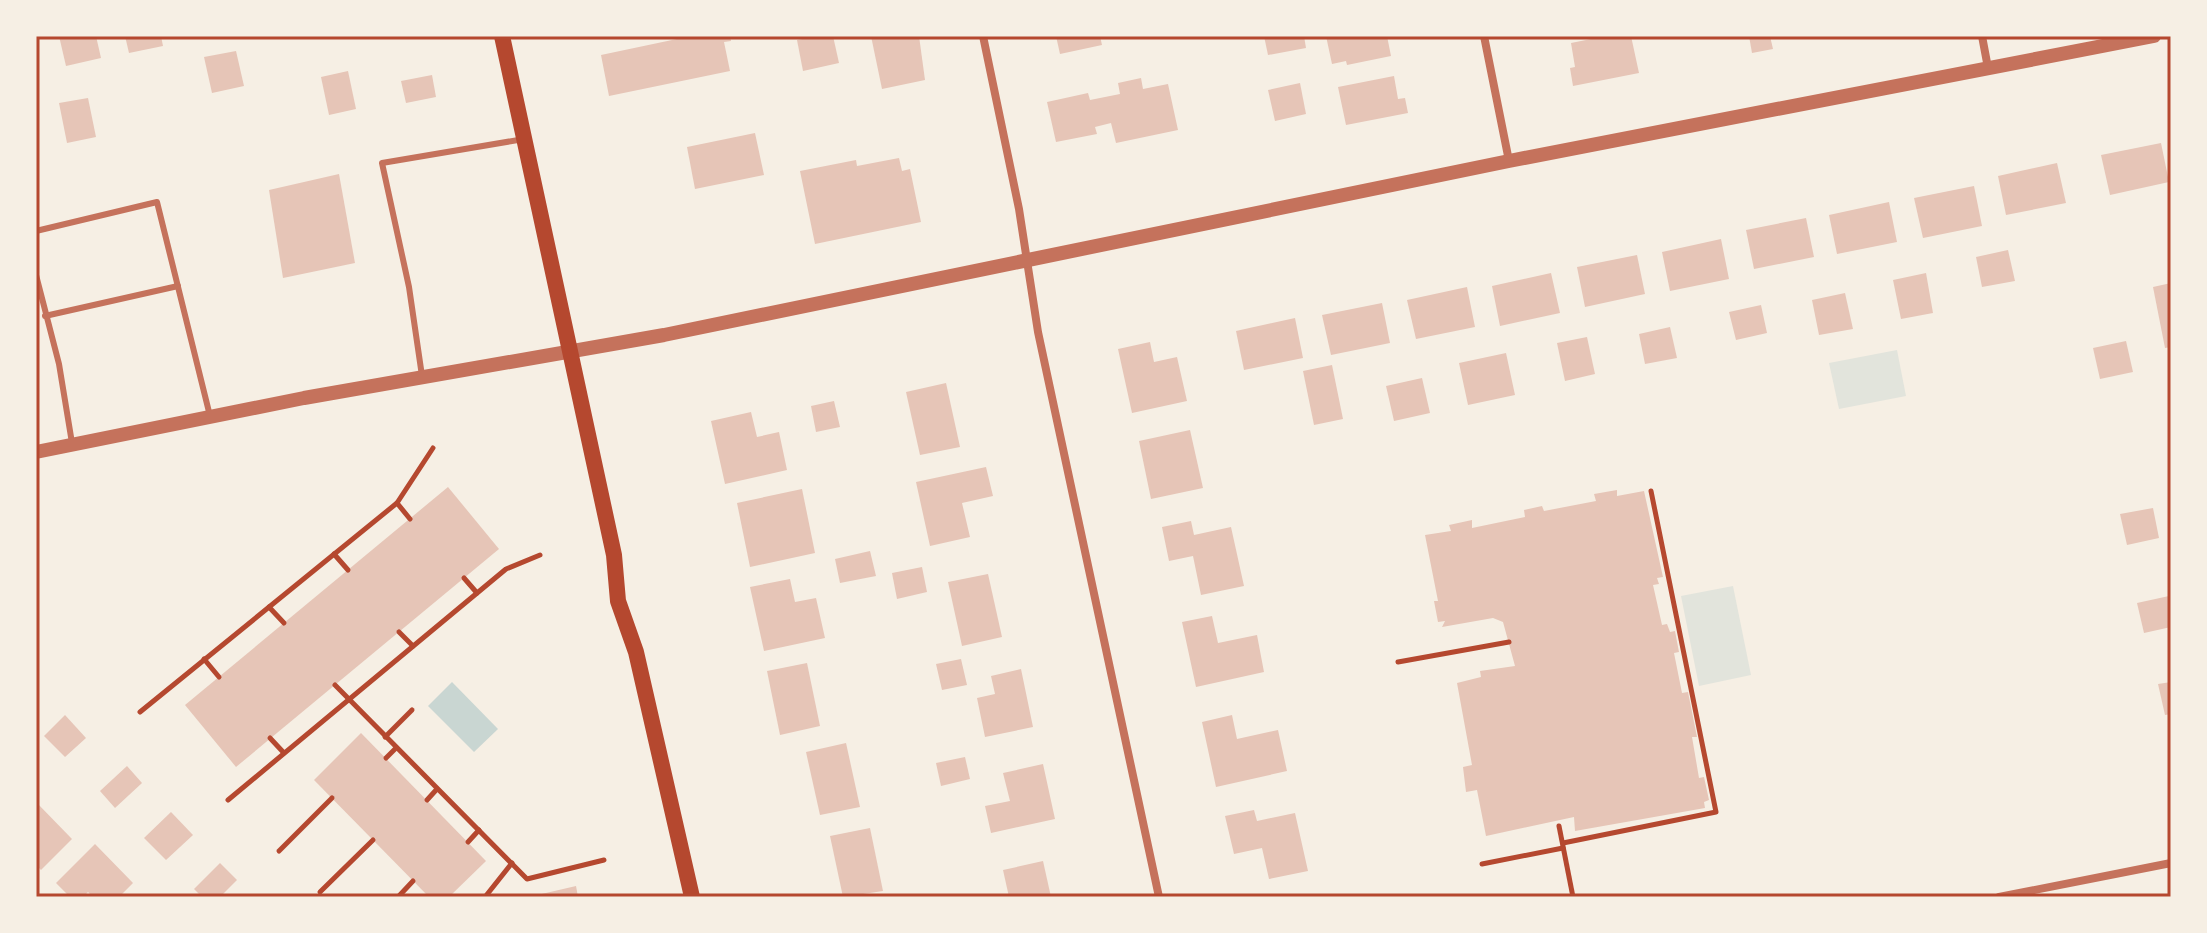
<svg xmlns="http://www.w3.org/2000/svg" width="2207" height="933" viewBox="0 0 2207 933" font-family="Signika,sans-serif">
	<style>
		.green { fill: #e2e4dc }
		.water { fill: #c9d6d2 }
		.building { fill: #e6c5b7 }
		.lines { fill: none; stroke-linecap: round; stroke-linejoin: round }
		.path { stroke: #b5482f; stroke-width: 5 }
		.service { stroke: #c5725c; stroke-width: 6 }
		.minor { stroke: #c5725c; stroke-width: 8 }
		.tertiary { stroke: #c5725c; stroke-width: 14 }
		.secondary { stroke: #b5482f; stroke-width: 16 }
		.neatline { fill: none; stroke: #b5482f; stroke-width: 3 }
	</style>
	<rect width="100%" height="100%" fill="#f6efe4"/>
	<!-- green -->
	<g class="green">
		<polygon points="1897,350 1906,396 1839,409 1829,363"/>
		<polygon points="1733,586 1751,675 1699,686 1681,596"/>
	</g>
	<!-- water -->
	<polygon class="water" points="452,682 498,729 474,752 428,706"/>
	<!-- building -->
	<g class="building">
		<polygon points="59,36 96,36 101,58 66,66"/>
		<polygon points="125,36 161,36 163,46 129,53"/>
		<polygon points="691,36 730,36 731,41 724,42 730,71 609,96 601,55"/>
		<polygon points="818,36 833,36 839,63 803,71 797,40"/>
		<polygon points="871,36 919,36 925,80 882,89"/>
		<polygon points="1056,36 1100,36 1102,45 1060,54"/>
		<polygon points="1264,36 1304,36 1306,48 1268,55"/>
		<polygon points="1326,36 1387,36 1391,56 1347,65 1346,61 1332,64"/>
		<polygon points="1606,36 1631,36 1639,73 1573,86 1570,68 1575,67 1571,43"/>
		<polygon points="1749,36 1770,36 1773,49 1752,53"/>
		<polygon points="236,51 244,86 212,93 204,57"/>
		<polygon points="348,71 356,109 329,115 321,77"/>
		<polygon points="432,75 436,97 406,103 401,81"/>
		<polygon points="1394,76 1398,99 1405,98 1408,113 1346,125 1338,87"/>
		<polygon points="1141,78 1143,89 1168,84 1178,130 1116,143 1111,123 1095,127 1097,134 1056,142 1047,102 1088,93 1090,100 1120,94 1118,83"/>
		<polygon points="1300,83 1306,114 1275,121 1268,90"/>
		<polygon points="88,98 96,137 67,143 59,103"/>
		<polygon points="755,133 764,175 695,189 687,147"/>
		<polygon points="2161,143 2169,182 2110,195 2101,155"/>
		<polygon points="899,158 902,171 910,169 921,222 815,244 800,171 856,160 857,166"/>
		<polygon points="2057,163 2066,203 2006,215 1998,176"/>
		<polygon points="339,174 355,263 283,278 269,190"/>
		<polygon points="1974,186 1982,226 1923,238 1914,198"/>
		<polygon points="1889,202 1897,242 1837,254 1829,215"/>
		<polygon points="1806,218 1814,257 1754,269 1746,230"/>
		<polygon points="1721,239 1729,279 1670,291 1662,252"/>
		<polygon points="2008,250 2015,281 1982,287 1976,257"/>
		<polygon points="1637,255 1645,294 1585,307 1577,267"/>
		<polygon points="1551,273 1560,313 1500,326 1492,286"/>
		<polygon points="1926,273 1933,313 1901,319 1893,280"/>
		<polygon points="2171,283 2171,347 2165,348 2153,287"/>
		<polygon points="1467,287 1475,327 1416,339 1407,300"/>
		<polygon points="1845,293 1853,329 1819,335 1812,300"/>
		<polygon points="1382,303 1390,343 1331,355 1322,315"/>
		<polygon points="1761,305 1767,333 1736,340 1729,312"/>
		<polygon points="1295,318 1303,358 1244,370 1236,331"/>
		<polygon points="1670,327 1677,358 1645,364 1639,334"/>
		<polygon points="1587,337 1595,374 1565,381 1557,343"/>
		<polygon points="2126,341 2133,372 2100,379 2093,348"/>
		<polygon points="1150,342 1154,362 1177,357 1187,401 1132,413 1118,349"/>
		<polygon points="1506,353 1515,395 1468,405 1459,363"/>
		<polygon points="1332,365 1343,419 1314,425 1303,371"/>
		<polygon points="1422,378 1430,413 1394,421 1386,386"/>
		<polygon points="946,383 960,447 920,455 906,392"/>
		<polygon points="834,401 840,427 816,432 811,406"/>
		<polygon points="751,412 757,437 779,432 787,470 725,484 711,421"/>
		<polygon points="1190,430 1203,488 1151,499 1139,441"/>
		<polygon points="986,467 993,496 962,503 970,537 930,546 916,482"/>
		<polygon points="448,487 499,549 236,767 185,705"/>
		<polygon points="802,489 815,553 750,567 737,503"/>
		<polygon points="1617,490 1617,496 1644,491 1663,577 1657,578 1659,584 1653,585 1662,625 1667,624 1670,632 1675,631 1679,652 1674,653 1682,693 1688,692 1697,737 1692,737 1699,778 1704,777 1709,800 1704,802 1705,808 1575,831 1574,817 1486,836 1477,790 1466,792 1463,767 1472,765 1457,683 1481,677 1480,671 1515,666 1503,622 1493,618 1442,627 1445,621 1438,622 1434,601 1438,601 1425,535 1451,531 1449,525 1472,520 1472,528 1525,517 1524,510 1542,506 1544,511 1596,501 1594,494"/>
		<polygon points="2153,508 2159,538 2127,545 2120,514"/>
		<polygon points="1191,521 1194,535 1231,527 1244,586 1201,595 1193,556 1169,561 1162,527"/>
		<polygon points="870,551 876,576 840,583 835,559"/>
		<polygon points="922,567 927,592 897,599 892,573"/>
		<polygon points="988,574 1002,637 962,646 948,582"/>
		<polygon points="790,579 795,602 816,598 825,638 764,651 750,587"/>
		<polygon points="2169,596 2171,627 2144,633 2137,603"/>
		<polygon points="1212,616 1218,643 1257,635 1264,672 1196,687 1182,622"/>
		<polygon points="961,659 967,685 942,690 936,664"/>
		<polygon points="807,663 820,726 780,735 767,671"/>
		<polygon points="1021,669 1033,727 985,737 977,698 995,694 991,676"/>
		<polygon points="2171,682 2171,714 2165,715 2158,684"/>
		<polygon points="65,715 86,738 65,757 44,736"/>
		<polygon points="1232,715 1237,739 1278,730 1287,771 1216,787 1202,722"/>
		<polygon points="361,733 486,861 449,897 429,897 314,780"/>
		<polygon points="846,743 860,807 820,815 806,752"/>
		<polygon points="965,757 970,779 941,786 936,763"/>
		<polygon points="1043,764 1055,819 991,833 985,806 1010,801 1003,773"/>
		<polygon points="127,766 142,783 115,808 100,791"/>
		<polygon points="36,802 72,839 41,870 36,865"/>
		<polygon points="1254,810 1257,821 1295,813 1308,871 1269,879 1262,848 1234,854 1225,816"/>
		<polygon points="171,812 193,835 166,860 144,838"/>
		<polygon points="870,828 883,891 843,897 830,836"/>
		<polygon points="95,844 133,883 119,897 93,897 88,892 83,897 70,897 56,883"/>
		<polygon points="1043,861 1051,897 1009,897 1003,870"/>
		<polygon points="220,863 237,880 220,897 202,897 194,889"/>
		<polygon points="576,886 578,897 533,897 533,896"/>
	</g>
	<g class="lines">
		<!-- path -->
		<g class="path">
			<polyline points="397,503 410,519"/>
			<polyline points="334,554 348,570"/>
			<polyline points="464,578 477,593"/>
			<polyline points="269,607 284,623"/>
			<polyline points="399,632 413,646"/>
			<polyline points="204,659 219,677"/>
			<polyline points="1398,662 1509,642"/>
			<polyline points="335,685 527,879 604,860"/>
			<polyline points="140,712 397,503 433,448"/>
			<polyline points="385,737 412,710"/>
			<polyline points="270,738 284,753"/>
			<polyline points="386,758 396,748"/>
			<polyline points="228,800 506,569 540,555"/>
			<polyline points="427,800 437,789"/>
			<polyline points="1559,826 1573,897"/>
			<polyline points="468,842 479,830"/>
			<polyline points="1563,843 1716,812 1651,491"/>
			<polyline points="279,851 332,798"/>
			<polyline points="1482,864 1563,848"/>
			<polyline points="320,892 373,840"/>
			<polyline points="398,897 413,881"/>
			<polyline points="485,897 512,863"/>
		</g>
		<!-- service -->
		<g class="service">
			<polyline points="36,231 157,202 210,416"/>
			<polyline points="36,275 59,364 72,443"/>
			<polyline points="45,316 178,286"/>
			<polyline points="422,376 409,287 382,163 524,139"/>
		</g>
		<!-- minor -->
		<g class="minor">
			<polyline points="983,36 1019,209 1038,332 1159,897"/>
			<polyline points="1484,36 1509,161"/>
			<polyline points="1982,36 1988,68"/>
			<polyline points="1999,897 2171,863"/>
		</g>
		<!-- tertiary -->
		<polyline class="tertiary" points="36,452 304,398 664,335 1509,161 2154,36"/>
		<!-- secondary -->
		<polyline class="secondary" points="502,36 614,555 618,601 636,652 692,897"/>
	</g>
	<!-- border -->
	<rect width="2207" height="933" fill="none" stroke="#f6efe4" stroke-width="76"/>
	<rect x="38" y="38" width="2131" height="857" class="neatline"/>
</svg>
